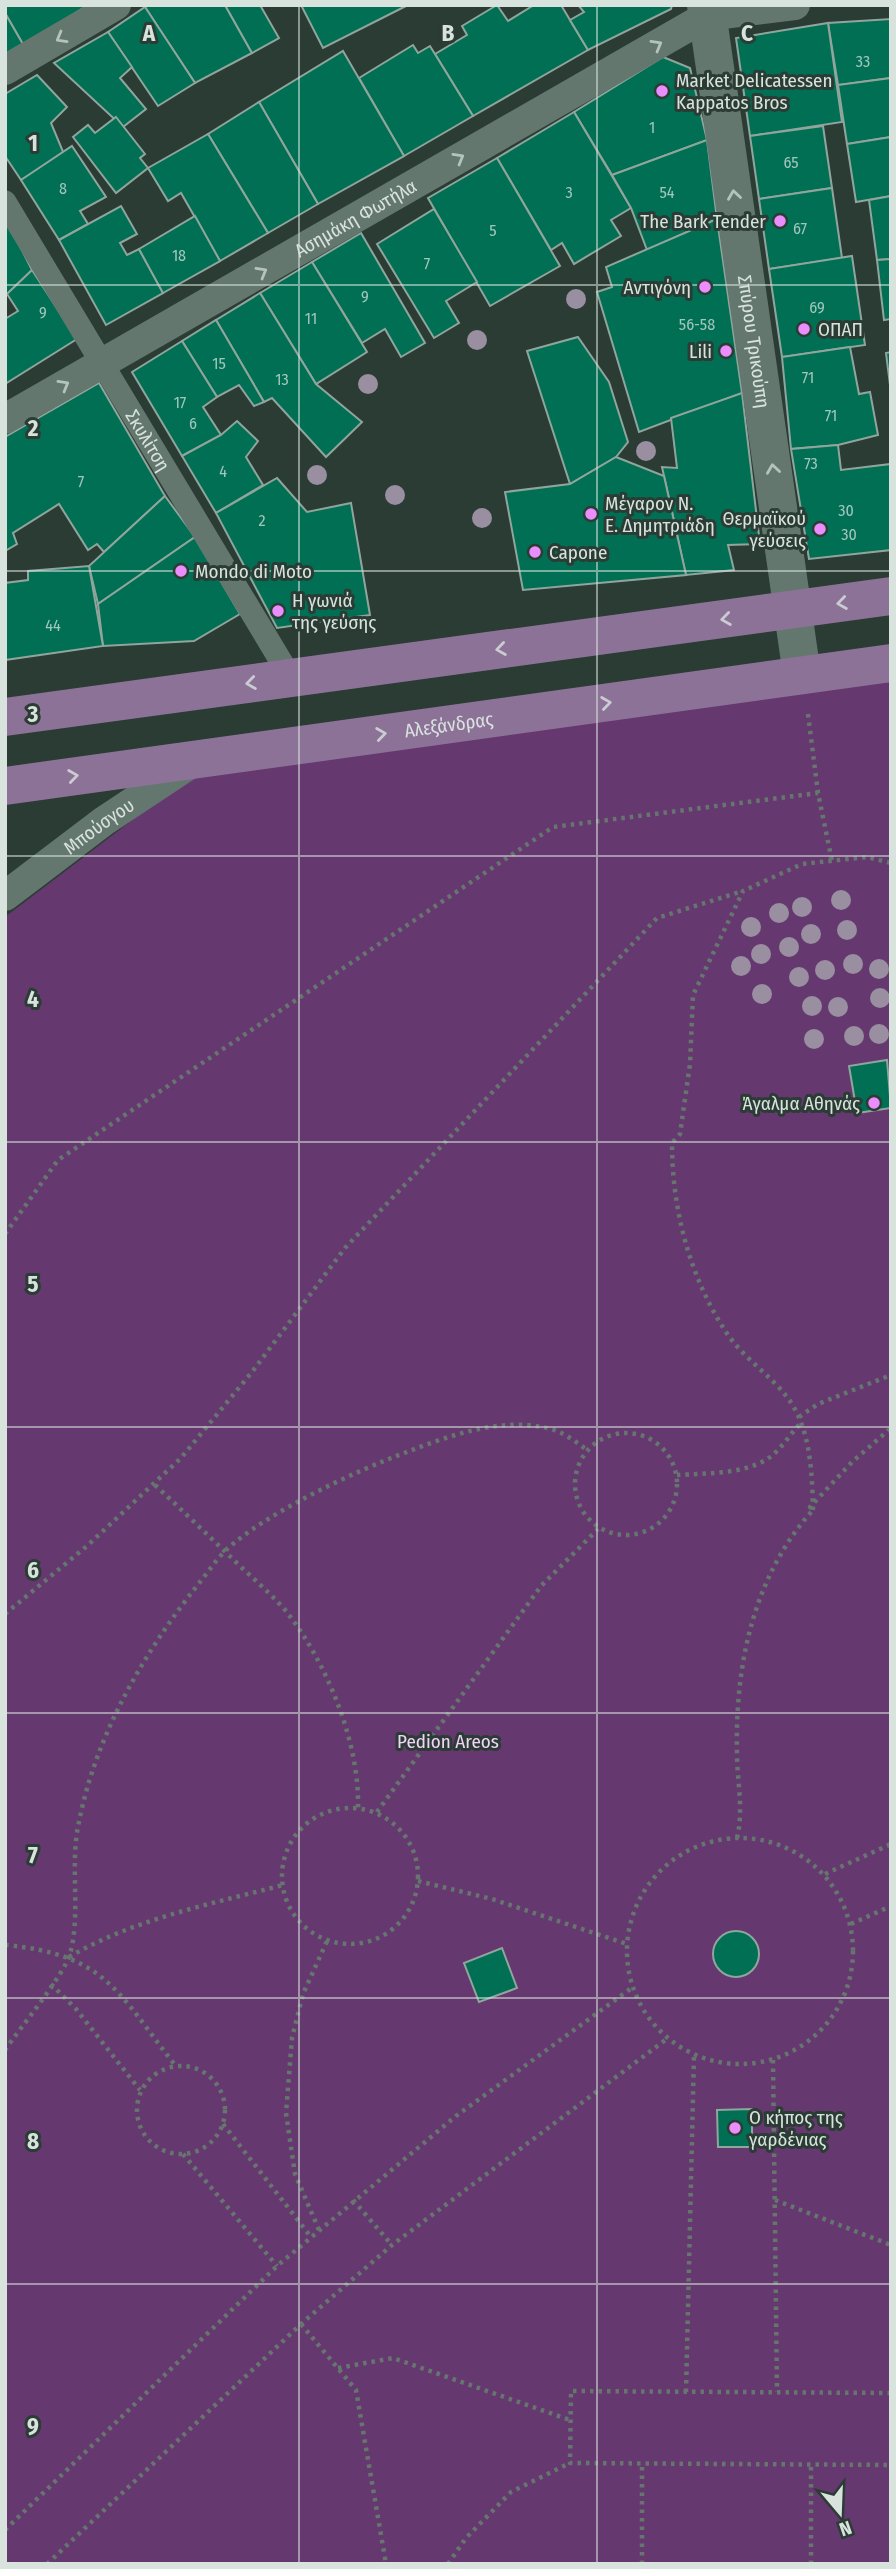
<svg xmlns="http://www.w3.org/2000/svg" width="896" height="2569" viewBox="0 0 896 2569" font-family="'Fira Sans Condensed',sans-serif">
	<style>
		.green { fill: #663870 }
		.building { fill: #006f54; stroke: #90a59c; stroke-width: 2 }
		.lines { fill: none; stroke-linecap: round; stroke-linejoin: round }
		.path { stroke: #66766f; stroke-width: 4.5; stroke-dasharray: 3.5 5; stroke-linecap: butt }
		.pedestrian { stroke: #64776f; stroke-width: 23 }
		.minor { stroke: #64776f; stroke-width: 30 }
		.tertiary { stroke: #64776f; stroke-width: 38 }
		.primary { stroke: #8d7298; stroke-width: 38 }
		.tree { fill: #998fa0 }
		.oneway { stroke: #b5c3bd }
		.oneway2 { stroke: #c9ccd0 }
		.grid { fill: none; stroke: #d8e3de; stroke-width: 2; stroke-opacity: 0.55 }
		.poi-dot { fill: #ea8dfd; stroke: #2a3c34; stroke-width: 2.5 }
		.labels { text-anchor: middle; stroke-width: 6; stroke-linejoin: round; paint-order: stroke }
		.number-label { font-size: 16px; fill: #a2c6bc }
		.poi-label { font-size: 19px; fill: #d8e3de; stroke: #2a3c34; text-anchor: start }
		.street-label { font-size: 19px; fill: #d8e3de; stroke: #2a3c34 }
		.park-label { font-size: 19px; fill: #f3d3f9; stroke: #2a3c34 }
		.grid-label { font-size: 23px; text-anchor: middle; font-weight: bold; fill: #d8e3de; stroke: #2a3c34; stroke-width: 6; stroke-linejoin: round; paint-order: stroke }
	</style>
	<rect width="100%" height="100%" fill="#2a3c34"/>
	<!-- green -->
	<polygon class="green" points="891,677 891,2564 5,2564 5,917 202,767"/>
	<!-- building -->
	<g class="building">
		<polygon points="5,5 88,5 24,46 5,13"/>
		<polygon points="149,5 225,5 252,53 195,83 145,7"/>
		<polygon points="225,5 260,5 279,38 252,53"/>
		<polygon points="301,5 408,5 323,48"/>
		<polygon points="497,5 508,21 534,5 561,5 588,50 473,116 435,54 467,35 462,26"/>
		<polygon points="578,5 672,5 671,9 588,50 570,20 584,12"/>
		<polygon points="145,7 195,83 158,106 108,32"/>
		<polygon points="5,13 24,46 5,56"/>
		<polygon points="891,19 891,78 838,85 828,23"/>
		<polygon points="828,23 842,122 750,136 736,38"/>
		<polygon points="108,32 132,67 120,78 146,109 123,127 54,63"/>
		<polygon points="413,45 418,53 430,46 473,116 404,156 359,78"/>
		<polygon points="343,51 404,156 318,204 259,102"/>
		<polygon points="663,57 690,68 707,140 612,175 574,112"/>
		<polygon points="37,75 67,107 51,123 64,154 21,180 5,156 5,94"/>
		<polygon points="891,78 891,137 847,144 838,85"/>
		<polygon points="259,102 318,204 268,233 208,134"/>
		<polygon points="574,112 631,208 611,220 621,236 574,264 562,243 551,250 497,158"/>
		<polygon points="116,117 145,154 140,158 148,168 116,193 73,137 88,125 95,133"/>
		<polygon points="823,126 832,188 759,199 750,136"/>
		<polygon points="208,134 268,233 220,261 181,193 168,201 148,168"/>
		<polygon points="891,137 891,196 856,202 847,144"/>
		<polygon points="707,140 717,219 647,250 631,208 612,175"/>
		<polygon points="72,146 106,197 80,211 88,224 59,240 21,180"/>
		<polygon points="497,158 560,266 490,306 428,198"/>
		<polygon points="832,188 842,258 769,269 759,199"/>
		<polygon points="891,196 891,259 877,260 869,200"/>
		<polygon points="121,206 137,234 120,243 127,255 139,249 163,293 106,325 59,240"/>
		<polygon points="434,209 477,282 446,301 459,323 434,338 377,244"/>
		<polygon points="195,216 220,261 163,293 139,249"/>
		<polygon points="5,217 32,270 5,296"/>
		<polygon points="717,219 742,393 639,432 597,292 612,287 606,267"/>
		<polygon points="361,233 425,343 401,357 385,329 362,343 312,262"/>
		<polygon points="852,256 865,345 782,357 769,269"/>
		<polygon points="891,259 891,319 884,320 877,260"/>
		<polygon points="312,262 367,352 316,384 260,293"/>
		<polygon points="32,270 77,339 5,384 5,319 18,311 7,294"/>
		<polygon points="260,293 316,384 362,422 326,457 272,398 264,402 216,320"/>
		<polygon points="216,320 264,402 254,406 239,385 217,397 182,341"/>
		<polygon points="578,337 609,382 628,442 616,457 570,484 527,351"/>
		<polygon points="182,341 217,397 203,407 221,435 182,456 132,372"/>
		<polygon points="850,347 859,394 870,392 878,435 838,445 791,449 782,357"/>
		<polygon points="891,352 891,393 886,353"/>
		<polygon points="99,383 165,496 104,552 97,544 88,550 59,504 13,533 17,544 5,551 5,437"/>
		<polygon points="742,393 760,544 728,545 734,570 686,575 662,467 677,468 671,418"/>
		<polygon points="237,421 258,441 246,457 263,485 216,513 182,456 221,435"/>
		<polygon points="838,445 841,470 891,464 891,550 809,559 791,449"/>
		<polygon points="616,457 664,476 686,575 523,590 505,492 570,484"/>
		<polygon points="277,478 307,512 351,503 370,615 277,628 216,513"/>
		<polygon points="165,496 195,537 98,604 89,566"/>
		<polygon points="195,537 240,614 194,641 103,646 98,604"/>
		<polygon points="89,566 103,646 5,660 5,583 28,580 28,571"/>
		<polygon points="887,1060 891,1108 857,1113 849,1066"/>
		<circle cx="736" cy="1954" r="23"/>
		<polygon points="502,1948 517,1988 479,2002 464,1963"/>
		<polygon points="752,2109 752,2147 718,2147 717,2110"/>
	</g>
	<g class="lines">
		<!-- path -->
		<g class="path">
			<polyline points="808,714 818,793 832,861"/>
			<polyline points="5,1234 58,1160 553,827 818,793"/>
			<polyline points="799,1417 818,1404 891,1375"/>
			<circle cx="626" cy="1484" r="51"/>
			<path d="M677 1475C707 1473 753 1475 776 1452 785 1443 792 1432 801 1423"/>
			<path d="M155 1485C184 1512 212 1539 240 1566 256 1581 272 1595 286 1611 327 1663 360 1743 358 1809"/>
			<path d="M813 1510C812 1473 811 1428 787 1397 770 1375 745 1359 728 1335 690 1279 672 1210 672 1143L680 1134 690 1064 693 995 743 891 802 864 867 857 891 863"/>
			<polyline points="5,1614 87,1546 181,1458 252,1372 345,1248 657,918 743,891"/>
			<circle cx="350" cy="1876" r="68"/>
			<polyline points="377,1812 541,1586 598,1529"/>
			<circle cx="740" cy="1951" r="113"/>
			<path d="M737 1838C744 1809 737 1782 737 1753 735 1666 753 1576 813 1510L810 1507 852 1462 891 1428"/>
			<polyline points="825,1874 891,1844"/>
			<polyline points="418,1881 492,1899 627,1944"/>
			<polyline points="851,1924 891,1906"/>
			<path d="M5 1945C106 1954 118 1993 175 2065"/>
			<path d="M69 1957C134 1919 211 1904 283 1885"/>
			<polyline points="51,1984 76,2009 140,2090"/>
			<path d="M5 2050C20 2028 64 1975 70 1954 81 1915 70 1867 78 1827 94 1739 141 1657 196 1587 206 1575 215 1561 226 1550 266 1513 355 1471 407 1452 451 1435 503 1416 551 1429 565 1433 576 1442 587 1450"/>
			<polyline points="773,2060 777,2392"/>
			<circle cx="181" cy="2110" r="44"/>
			<polyline points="223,2124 311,2237"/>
			<polyline points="183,2154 277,2266"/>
			<polyline points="353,2200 392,2245"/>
			<polyline points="775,2200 891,2245"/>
			<polyline points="319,2230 295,2174 286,2113 292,2038 303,1994 327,1941"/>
			<polyline points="301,2324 356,2390 386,2564"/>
			<polyline points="338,2368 393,2358 570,2420"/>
			<polyline points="686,2392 694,2055"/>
			<polyline points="891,2393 571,2391 570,2463 891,2465"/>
			<polyline points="5,2530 277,2266 456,2116 633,1987"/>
			<polyline points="47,2564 301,2324 392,2245 668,2038"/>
			<polyline points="448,2564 466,2538 511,2492 570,2463"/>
			<polyline points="642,2564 642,2464"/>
			<polyline points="811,2564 811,2465"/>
		</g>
		<!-- pedestrian -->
		<path class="pedestrian" id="s1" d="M5 202 291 678"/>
		<!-- minor -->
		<g class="minor">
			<polyline points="5,70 116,5"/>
			<path id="s2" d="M5 419 707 16 795 5"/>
			<path id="s3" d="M5 896 104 821 193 762"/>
		</g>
		<!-- tertiary -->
		<path class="tertiary" id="s4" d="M706 5 802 675"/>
		<!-- primary -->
		<g class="primary">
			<polyline points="5,717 891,596"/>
			<path id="s5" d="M5 786 891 663"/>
		</g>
	</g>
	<!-- trees -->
	<g class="tree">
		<circle cx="576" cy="299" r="10"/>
		<circle cx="477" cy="340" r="10"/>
		<circle cx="368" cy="384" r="10"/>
		<circle cx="646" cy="451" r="10"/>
		<circle cx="317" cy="475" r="10"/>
		<circle cx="395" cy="495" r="10"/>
		<circle cx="482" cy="518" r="10"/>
		<circle cx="841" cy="900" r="10"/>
		<circle cx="802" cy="907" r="10"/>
		<circle cx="779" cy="913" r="10"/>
		<circle cx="751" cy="927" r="10"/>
		<circle cx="847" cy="930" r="10"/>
		<circle cx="811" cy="934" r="10"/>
		<circle cx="789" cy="947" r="10"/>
		<circle cx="761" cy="954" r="10"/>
		<circle cx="853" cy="964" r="10"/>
		<circle cx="741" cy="966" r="10"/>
		<circle cx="879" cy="969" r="10"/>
		<circle cx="825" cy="970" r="10"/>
		<circle cx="799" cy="977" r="10"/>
		<circle cx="762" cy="994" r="10"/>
		<circle cx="880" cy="998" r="10"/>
		<circle cx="812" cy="1006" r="10"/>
		<circle cx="838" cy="1007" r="10"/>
		<circle cx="879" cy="1034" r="10"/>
		<circle cx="854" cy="1036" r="10"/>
		<circle cx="814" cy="1039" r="10"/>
	</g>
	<!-- one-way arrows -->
	<defs><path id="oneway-chevron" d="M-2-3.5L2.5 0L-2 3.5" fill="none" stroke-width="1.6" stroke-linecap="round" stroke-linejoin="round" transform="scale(1.75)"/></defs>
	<g class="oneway">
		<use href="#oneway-chevron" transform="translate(61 38) rotate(150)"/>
		<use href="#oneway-chevron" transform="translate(657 45) rotate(-30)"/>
		<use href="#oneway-chevron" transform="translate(459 158) rotate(-30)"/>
		<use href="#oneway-chevron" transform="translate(734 195) rotate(-98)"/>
		<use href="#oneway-chevron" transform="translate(262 272) rotate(-30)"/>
		<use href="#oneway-chevron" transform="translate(64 385) rotate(-30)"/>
		<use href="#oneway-chevron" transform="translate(773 469) rotate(-98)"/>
	</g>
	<g class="oneway2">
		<use href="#oneway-chevron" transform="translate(842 603) rotate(172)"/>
		<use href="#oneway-chevron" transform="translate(726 619) rotate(172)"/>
		<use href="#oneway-chevron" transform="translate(501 649) rotate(172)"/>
		<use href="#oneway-chevron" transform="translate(251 683) rotate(172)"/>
		<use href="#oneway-chevron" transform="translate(606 703) rotate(-8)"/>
		<use href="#oneway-chevron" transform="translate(381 734) rotate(-8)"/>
		<use href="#oneway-chevron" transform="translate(73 776) rotate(-8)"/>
	</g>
	<!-- grid -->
	<path class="grid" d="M299 5V2564M597 5V2564M5 285H891M5 571H891M5 856H891M5 1142H891M5 1427H891M5 1713H891M5 1998H891M5 2284H891"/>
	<!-- markers -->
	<g class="poi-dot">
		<circle cx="662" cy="91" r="7"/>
		<circle cx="780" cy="221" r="7"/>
		<circle cx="705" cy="287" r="7"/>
		<circle cx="804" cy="329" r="7"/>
		<circle cx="726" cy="351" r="7"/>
		<circle cx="591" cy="514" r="7"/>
		<circle cx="820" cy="529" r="7"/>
		<circle cx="535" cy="552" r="7"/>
		<circle cx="181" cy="571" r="7"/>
		<circle cx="278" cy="611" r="7"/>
		<circle cx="874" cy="1103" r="7"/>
		<circle cx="735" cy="2128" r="7"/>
	</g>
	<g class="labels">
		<!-- number labels -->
		<g class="number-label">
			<text x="863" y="67">33</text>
			<text x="652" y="133">1</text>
			<text x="791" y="168">65</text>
			<text x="63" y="194">8</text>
			<text x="569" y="198">3</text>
			<text x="667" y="198">54</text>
			<text x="800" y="234">67</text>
			<text x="493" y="236">5</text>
			<text x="179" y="261">18</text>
			<text x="427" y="269">7</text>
			<text x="365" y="302">9</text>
			<text x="817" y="313">69</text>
			<text x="43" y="318">9</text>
			<text x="311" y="324">11</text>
			<text x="697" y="330">56-58</text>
			<text x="219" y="369">15</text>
			<text x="808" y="383">71</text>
			<text x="282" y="385">13</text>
			<text x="180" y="408">17</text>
			<text x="831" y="421">71</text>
			<text x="193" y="429">6</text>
			<text x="811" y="469">73</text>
			<text x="223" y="477">4</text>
			<text x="81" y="487">7</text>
			<text x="846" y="516">30</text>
			<text x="262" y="526">2</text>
			<text x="849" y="540">30</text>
			<text x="53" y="631">44</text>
		</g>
		<!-- poi labels -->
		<g class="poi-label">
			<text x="676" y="87">Market Delicatessen<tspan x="676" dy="22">Kappatos Bros</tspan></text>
			<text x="766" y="228" text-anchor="end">The Bark Tender</text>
			<text x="691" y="294" text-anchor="end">Αντιγόνη</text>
			<text x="818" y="336">ΟΠΑΠ</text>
			<text x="712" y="358" text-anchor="end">Lili</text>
			<text x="605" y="510">Μέγαρον Ν.<tspan x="605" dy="22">Ε. Δημητριάδη</tspan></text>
			<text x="806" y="525" text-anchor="end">Θερμαϊκού<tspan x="806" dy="22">γεύσεις</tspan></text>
			<text x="549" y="559">Capone</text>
			<text x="195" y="578">Mondo di Moto</text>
			<text x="292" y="607">Η γωνιά<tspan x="292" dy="22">της γεύσης</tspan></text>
			<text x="860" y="1110" text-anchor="end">Άγαλμα Αθηνάς</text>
			<text x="749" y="2124">Ο κήπος της<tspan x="749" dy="22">γαρδένιας</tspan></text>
		</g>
		<!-- street labels -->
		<g class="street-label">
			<text dy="7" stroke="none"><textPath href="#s2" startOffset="404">Ασημάκη Φωτήλα</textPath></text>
			<text dy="7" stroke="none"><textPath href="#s4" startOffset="340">Σπύρου Τρικούπη</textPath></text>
			<text dy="7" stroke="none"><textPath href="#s1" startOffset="278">Σκυλίτση</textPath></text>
			<text dy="7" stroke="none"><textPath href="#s5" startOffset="448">Αλεξάνδρας</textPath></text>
			<text dy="7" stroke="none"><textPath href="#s3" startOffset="117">Μπούσγου</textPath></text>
		</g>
		<!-- park labels -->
		<g class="park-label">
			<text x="448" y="1748">Pedion Areos</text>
		</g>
	</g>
	<g class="grid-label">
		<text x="149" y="41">A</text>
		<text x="448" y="41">B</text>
		<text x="747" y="41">C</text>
		<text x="33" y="151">1</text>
		<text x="33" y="436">2</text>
		<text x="33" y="722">3</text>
		<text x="33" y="1007">4</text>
		<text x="33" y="1292">5</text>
		<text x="33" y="1578">6</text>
		<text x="33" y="1863">7</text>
		<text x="33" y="2149">8</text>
		<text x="33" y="2434">9</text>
	</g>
	<!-- border -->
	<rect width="896" height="2569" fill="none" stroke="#d8e3de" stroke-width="14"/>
	<!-- north arrow -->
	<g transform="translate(840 2513) rotate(161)" stroke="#2a3c34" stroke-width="5" paint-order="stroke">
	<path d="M0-5L12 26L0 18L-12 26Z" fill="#d8e3de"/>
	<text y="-10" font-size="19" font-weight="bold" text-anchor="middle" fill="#d8e3de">N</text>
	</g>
</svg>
